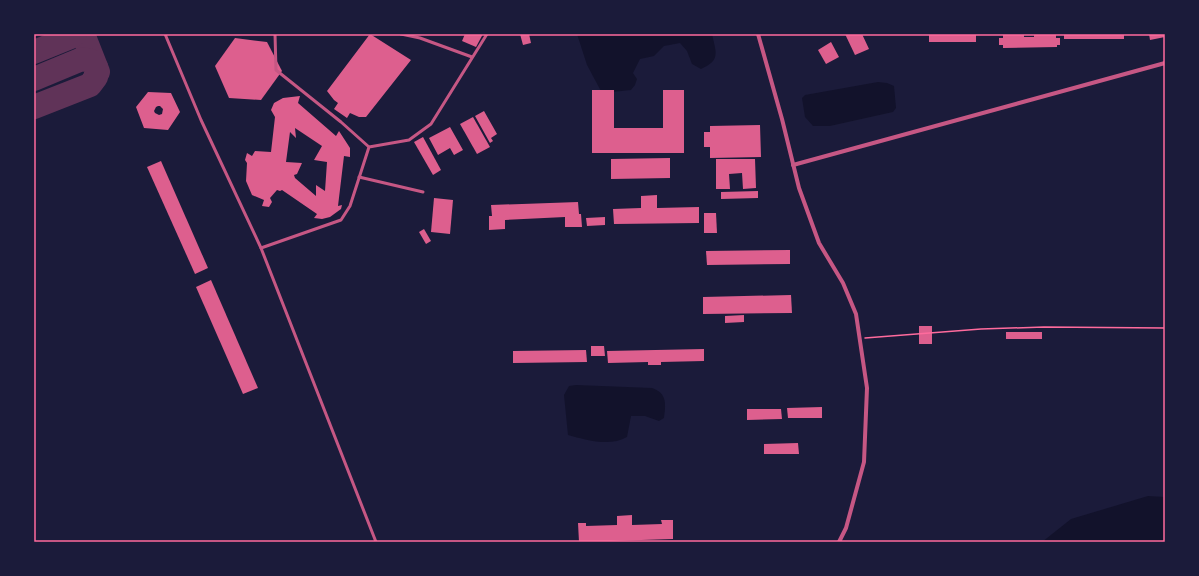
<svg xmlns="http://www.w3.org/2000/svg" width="1199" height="576" viewBox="0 0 1199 576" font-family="'PT Sans Narrow',sans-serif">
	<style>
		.water { fill: #12122b }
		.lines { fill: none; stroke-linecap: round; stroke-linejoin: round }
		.taxiway { stroke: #603358; stroke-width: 24 }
		.building { fill: #dd5f8e; fill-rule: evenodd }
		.path { stroke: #ff6b9d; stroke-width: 1.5 }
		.service { stroke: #c65784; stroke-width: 3 }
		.minor { stroke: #c65784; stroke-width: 4 }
		.neatline { fill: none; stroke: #ff6b9d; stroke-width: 1.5 }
	</style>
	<rect width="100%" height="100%" fill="#1b1b3a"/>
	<!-- water -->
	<g class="water">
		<path d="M577 34H712C716 53 721 60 701 69L692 64 687 51 680 43 664 46 654 56 640 59 633 73 637 79 635 85 631 90 602 93 587 65Z"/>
		<polygon points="878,82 887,83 894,86 896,108 893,112 830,126 813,126 805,117 802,98 805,95"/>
		<path d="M576 385 652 388C667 393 666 404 664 418L659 421 645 416H631L627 437C610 447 586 440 568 435L564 395 569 386Z"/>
		<polygon points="1148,496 1165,497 1165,542 1042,542 1071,519"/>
	</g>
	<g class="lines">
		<!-- taxiway -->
		<g class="taxiway">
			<polyline points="83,34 98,72"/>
			<polyline points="34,52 71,37 75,34"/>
			<polyline points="34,79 82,59 91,61 96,67 96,77 90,85 34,107"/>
		</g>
	</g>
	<!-- building -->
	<g class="building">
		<polygon points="370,34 411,60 366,117 359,117 350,113 347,118 334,109 338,103 334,100 327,91"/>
		<polygon points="465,34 483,34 476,47 462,41"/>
		<polygon points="520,34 529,34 531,43 523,45"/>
		<polygon points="845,34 862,34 869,49 855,55"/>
		<rect x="929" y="34" width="47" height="8"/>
		<rect x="1064" y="34" width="60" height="5"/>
		<polygon points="1149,34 1165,34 1165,37 1150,40"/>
		<polygon points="1003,35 1024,35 1024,37 1034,37 1034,35 1056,35 1056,38 1060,38 1060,45 1057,45 1057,47 1003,48 1003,45 999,45 999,38 1003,38"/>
		<polygon points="235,38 267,42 282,71 261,100 229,98 215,66"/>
		<polygon points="831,42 839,57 826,64 818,50"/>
		<polygon points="592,90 614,90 614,128 663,128 663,90 684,90 684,153 592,153"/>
		<path d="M148 92 171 93 180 112 168 130 144 128 136 107ZM158 106H160L163 109 162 114 159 115 155 113 154 111 156 107Z"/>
		<path d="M300 96 298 103 336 136 339 131 350 148V157L344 156 338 206 342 205 341 209 330 217 322 219 314 218 317 214 282 190 280 191 277 190 270 198 272 202 269 207 262 206 264 200 252 195 246 181 247 163 245 160 247 153 252 156 255 151 271 152 275 117 271 110 274 103 283 98ZM295 128 322 146 314 160 327 162 325 191 316 185V196L295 178 294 175 297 174 302 163 286 162 290 132 296 138Z"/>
		<polygon points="484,111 497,134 491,138 493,141 490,143 475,116"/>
		<polygon points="473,117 490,147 477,154 460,124"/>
		<polygon points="760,125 761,157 710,158 710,147 704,147 704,132 710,132 710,126"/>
		<polygon points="450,127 463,150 454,155 450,148 438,155 429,138"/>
		<polygon points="423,137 441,170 433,175 414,142"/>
		<polygon points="670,158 670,178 611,179 611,159"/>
		<polygon points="716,159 755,159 756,188 743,189 742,173 729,174 730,189 716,189"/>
		<polygon points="161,161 208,268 195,274 147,167"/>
		<polygon points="758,191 758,198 721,199 721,192"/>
		<polygon points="657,195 657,208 699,207 699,223 614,224 613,209 641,208 641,196"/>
		<polygon points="434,198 453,200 450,234 431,232"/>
		<polygon points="578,202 579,214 581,214 582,227 565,227 565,217 505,220 505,229 489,230 489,216 492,216 491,205"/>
		<polygon points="704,213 716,213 717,233 704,233"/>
		<polygon points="605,217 605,225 587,226 586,218"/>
		<polygon points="424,229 431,241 426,244 419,232"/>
		<polygon points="790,250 790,264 707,265 706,251"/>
		<polygon points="211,280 258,388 243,394 196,287"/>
		<polygon points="791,295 792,313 703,314 703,297"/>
		<polygon points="744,315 744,322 725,323 725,316"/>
		<rect x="919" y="326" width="13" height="18"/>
		<rect x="1006" y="332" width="36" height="7"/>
		<polygon points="591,346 604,346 605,356 591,356"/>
		<polygon points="704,349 704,361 661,362 661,365 648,365 648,362 608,363 607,351"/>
		<polygon points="586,350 587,362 513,363 513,351"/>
		<polygon points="822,407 822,418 788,418 787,408"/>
		<polygon points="747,409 781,409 782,419 747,420"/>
		<polygon points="798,443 799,454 764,454 764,444"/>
		<polygon points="632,515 632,525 662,524 661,520 673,520 673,539 579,542 578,523 586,523 586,526 617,525 617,516"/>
	</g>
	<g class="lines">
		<!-- path -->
		<polyline class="path" points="865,338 981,329 1044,327 1165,328"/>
		<!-- service -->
		<g class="service">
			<polyline points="165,34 201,120 261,248 376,542"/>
			<polyline points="275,34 276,70 341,122 369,147"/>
			<polyline points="401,34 420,38 472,57"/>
			<polyline points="359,177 423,192"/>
			<polyline points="261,248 341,220 350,206 369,147 409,140 431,124 487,34"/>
		</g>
		<!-- minor -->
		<g class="minor">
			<polyline points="758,34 782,119 799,188 819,243 843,283 856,314 867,388 864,462 846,528 839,542"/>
			<polyline points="793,165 1165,63"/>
		</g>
	</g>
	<!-- border -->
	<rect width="1199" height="576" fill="none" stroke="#1b1b3a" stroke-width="70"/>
	<rect x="35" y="35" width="1129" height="506" class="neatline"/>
</svg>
